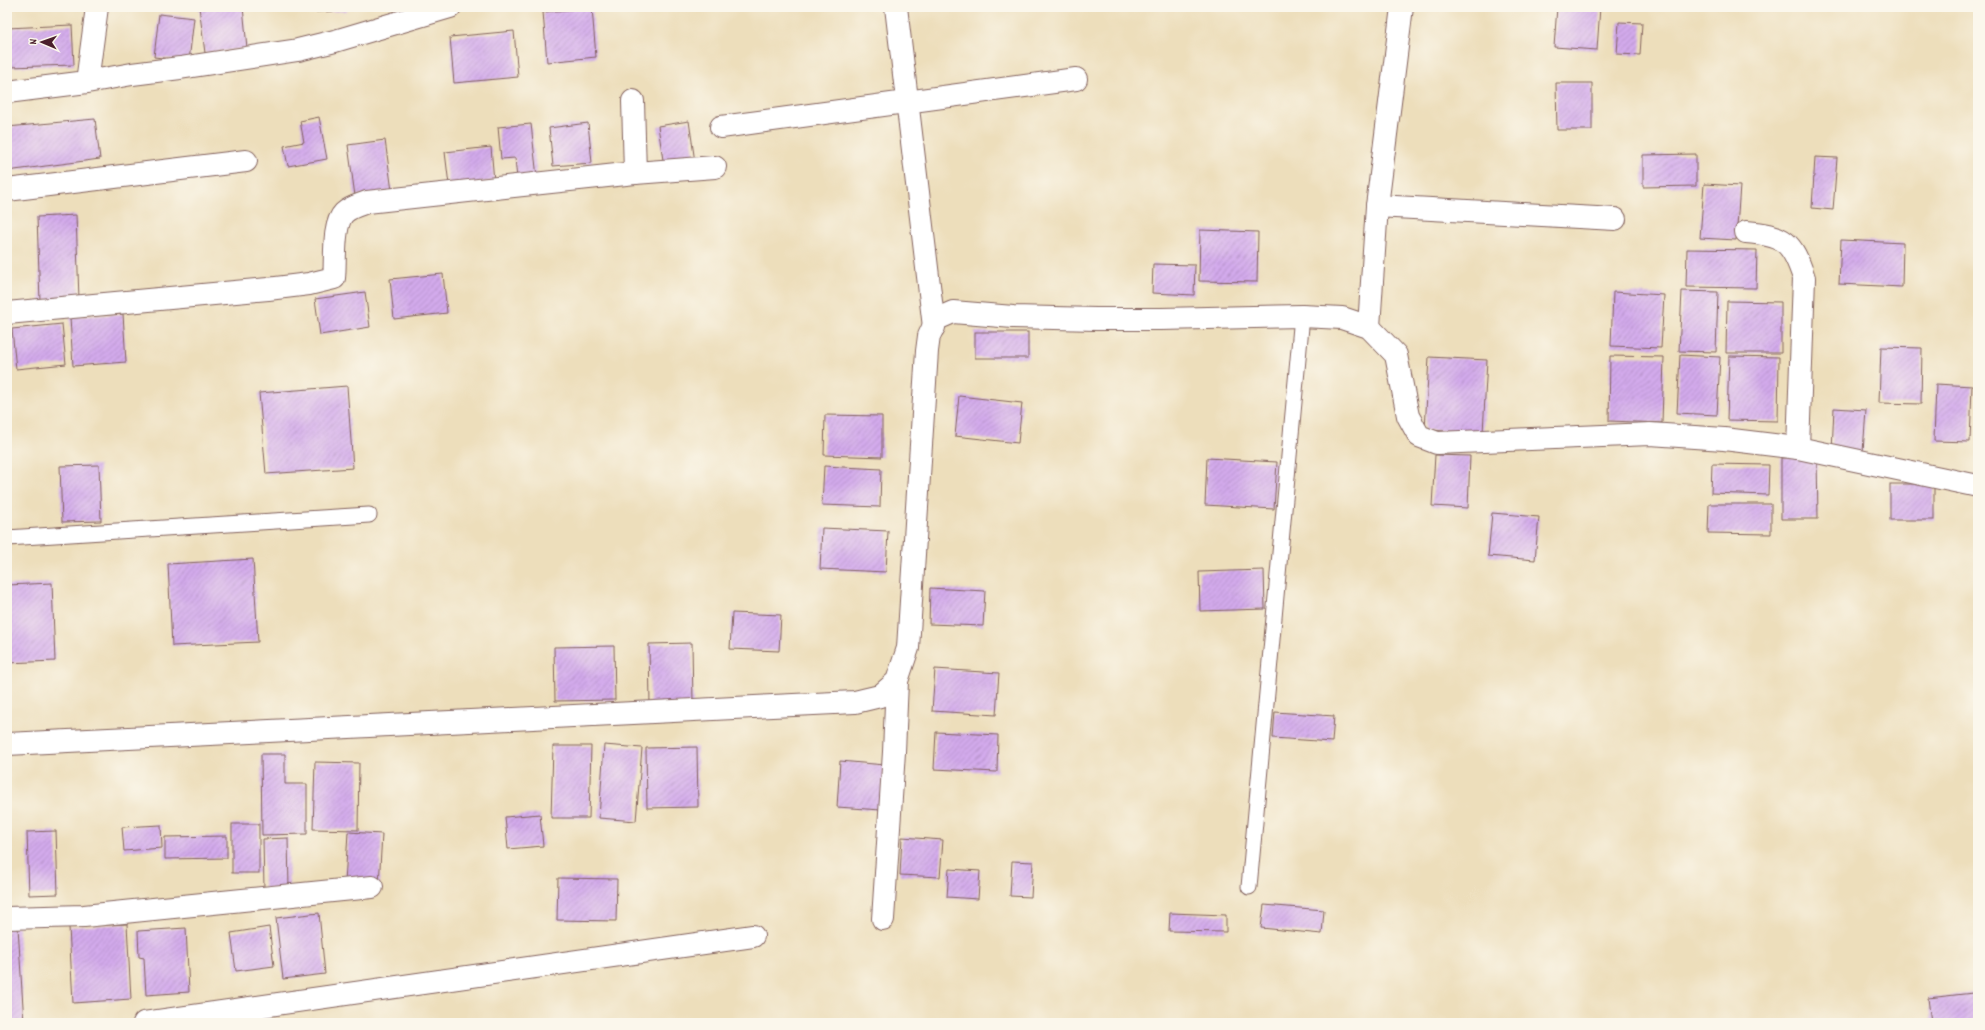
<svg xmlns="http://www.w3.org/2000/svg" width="1985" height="1030" viewBox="0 0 1985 1030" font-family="Dekko,sans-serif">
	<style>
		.building { fill: url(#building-hatch) }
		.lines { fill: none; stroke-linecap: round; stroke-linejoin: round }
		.lane-casing { stroke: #83625d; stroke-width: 17 }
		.street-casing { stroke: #83625d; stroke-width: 24 }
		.lane { stroke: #fff; stroke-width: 15 }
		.street { stroke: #fff; stroke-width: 22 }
	</style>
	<defs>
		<pattern id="building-hatch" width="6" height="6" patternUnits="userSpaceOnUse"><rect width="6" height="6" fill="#d3aaec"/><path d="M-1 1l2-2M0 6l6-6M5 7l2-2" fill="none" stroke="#ad8abf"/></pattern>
	</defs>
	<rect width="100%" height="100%" fill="#fbf7ec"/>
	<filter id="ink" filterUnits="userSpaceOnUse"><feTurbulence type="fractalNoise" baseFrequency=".025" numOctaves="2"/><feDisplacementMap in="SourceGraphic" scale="8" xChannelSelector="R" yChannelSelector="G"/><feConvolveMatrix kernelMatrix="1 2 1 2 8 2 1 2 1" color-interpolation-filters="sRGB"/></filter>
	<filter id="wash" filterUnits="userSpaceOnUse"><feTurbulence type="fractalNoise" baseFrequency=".012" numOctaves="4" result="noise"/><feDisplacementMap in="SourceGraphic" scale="16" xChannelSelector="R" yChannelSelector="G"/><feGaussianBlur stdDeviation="0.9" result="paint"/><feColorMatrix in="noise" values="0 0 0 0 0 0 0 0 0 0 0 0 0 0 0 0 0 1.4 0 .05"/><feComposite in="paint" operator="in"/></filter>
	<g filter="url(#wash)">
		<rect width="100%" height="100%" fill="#eddebb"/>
		<g id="blocks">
			<!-- building -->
			<g class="building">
				<polygon points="199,7 243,7 247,48 205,53"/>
				<polygon points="314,7 347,7 347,11 314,12"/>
				<polygon points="1557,7 1600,7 1597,50 1554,47"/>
				<polygon points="592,8 596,57 547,62 543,12"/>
				<polygon points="159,14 194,18 189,61 154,57"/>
				<polygon points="1619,22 1642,23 1640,55 1617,54"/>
				<polygon points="72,25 74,65 9,67 7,28"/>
				<polygon points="514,31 518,77 454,83 450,37"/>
				<polygon points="1556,83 1592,83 1592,130 1557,130"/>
				<polygon points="319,117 327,159 288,166 284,146 304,142 300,121"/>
				<polygon points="95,119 100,159 7,171 7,127"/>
				<polygon points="689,121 695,162 664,167 658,126"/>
				<polygon points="588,123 592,163 553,166 549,128"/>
				<polygon points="531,124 537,177 517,179 515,158 501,159 498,127"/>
				<polygon points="385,140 392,191 355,196 348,145"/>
				<polygon points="491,147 494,181 449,185 445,152"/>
				<polygon points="1696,154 1696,186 1643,187 1643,155"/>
				<polygon points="1815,157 1837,158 1833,210 1812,208"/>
				<polygon points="1704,184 1740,186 1736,240 1700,238"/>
				<polygon points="76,215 79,299 40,301 37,217"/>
				<polygon points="1200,230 1258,232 1257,282 1199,281"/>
				<polygon points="1841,240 1903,243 1902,287 1839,284"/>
				<polygon points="1687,249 1757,250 1756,288 1686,287"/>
				<polygon points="1153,264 1195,265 1194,295 1152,293"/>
				<polygon points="443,274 447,313 394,319 390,279"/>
				<polygon points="1682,291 1718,292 1716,352 1679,351"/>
				<polygon points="365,292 370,327 320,335 315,299"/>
				<polygon points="1613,292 1664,295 1661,348 1611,346"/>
				<polygon points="1727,301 1781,302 1781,353 1726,353"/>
				<polygon points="123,314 126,362 73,366 70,317"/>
				<polygon points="62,324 66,364 16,369 12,329"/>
				<rect x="975" y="332" width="53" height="26"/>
				<polygon points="1881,347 1922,348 1921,404 1879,403"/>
				<polygon points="1680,355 1720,357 1717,415 1677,413"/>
				<polygon points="1610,356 1664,357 1662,423 1609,421"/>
				<polygon points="1729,356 1779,357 1778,421 1727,420"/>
				<polygon points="1429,357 1487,360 1483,433 1425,430"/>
				<polygon points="1936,384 1972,386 1970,442 1934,441"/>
				<polygon points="347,386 353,468 266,474 259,393"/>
				<polygon points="959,396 1022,403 1018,443 955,436"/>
				<polygon points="1834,408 1866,410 1863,452 1832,450"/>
				<polygon points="825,415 882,416 882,457 824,455"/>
				<polygon points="1435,455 1470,456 1468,508 1432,506"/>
				<polygon points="1817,457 1818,519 1781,519 1781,458"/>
				<polygon points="1207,458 1277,462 1274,509 1205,505"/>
				<polygon points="1712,464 1769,465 1768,495 1711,493"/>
				<polygon points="99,465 101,521 62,522 60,466"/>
				<polygon points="824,466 881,469 880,507 822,505"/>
				<rect x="1890" y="484" width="44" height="36"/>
				<polygon points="1709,504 1771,504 1771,534 1708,533"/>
				<polygon points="1492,513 1539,517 1535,560 1488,556"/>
				<polygon points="822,528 888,531 886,572 820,569"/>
				<polygon points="253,559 258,642 172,646 168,564"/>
				<polygon points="1264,570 1265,609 1200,611 1199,572"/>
				<polygon points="52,583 55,661 7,663 7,585"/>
				<polygon points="930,588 985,591 983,626 929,624"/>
				<polygon points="732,613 781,615 779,651 730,649"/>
				<polygon points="692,643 693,704 650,705 649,644"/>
				<polygon points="614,646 615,700 555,701 554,647"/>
				<polygon points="935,669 999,673 996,715 932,711"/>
				<polygon points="1275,712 1334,716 1332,742 1273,738"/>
				<polygon points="936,732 998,735 997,772 934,769"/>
				<polygon points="604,745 642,748 636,821 599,818"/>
				<polygon points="553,746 591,746 589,818 551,818"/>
				<polygon points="697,747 698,807 647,808 646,748"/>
				<polygon points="261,754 285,754 285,784 307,784 307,834 262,835"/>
				<polygon points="840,761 885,765 881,810 837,807"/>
				<polygon points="315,762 359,763 358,830 313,829"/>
				<polygon points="540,814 543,846 508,849 505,817"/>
				<rect x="232" y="824" width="27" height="49"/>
				<polygon points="161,825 162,848 124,851 122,827"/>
				<polygon points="56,831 58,894 29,895 27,832"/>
				<polygon points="348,832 382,834 379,885 345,883"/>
				<polygon points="227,836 227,858 165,859 165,837"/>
				<polygon points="902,837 943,840 940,877 900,875"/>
				<polygon points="288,838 289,889 264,889 263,839"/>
				<polygon points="1012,861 1033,862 1031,897 1010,896"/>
				<polygon points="949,869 980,871 978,899 947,897"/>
				<polygon points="558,878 617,879 616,921 557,920"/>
				<polygon points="1264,905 1324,910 1322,934 1261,928"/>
				<polygon points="319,913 325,974 283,979 276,918"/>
				<polygon points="1170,913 1226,915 1226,932 1169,931"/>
				<polygon points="127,924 131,999 73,1003 69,927"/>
				<polygon points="18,927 24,1023 7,1023 7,928"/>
				<polygon points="269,927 274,966 236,971 231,933"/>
				<polygon points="186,928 189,992 146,995 144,958 139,957 138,931"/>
				<polygon points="1973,993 1977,1023 1931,1023 1928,998"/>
			</g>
		</g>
	</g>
	<g filter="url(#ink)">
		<use href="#blocks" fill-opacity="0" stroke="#83625d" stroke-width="1"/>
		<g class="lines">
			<!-- lane casing -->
			<g class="lane-casing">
				<g id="lane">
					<polyline points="7,538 369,515"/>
					<polyline points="1249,887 1302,316"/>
				</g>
			</g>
			<!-- street casing -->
			<g class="street-casing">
				<g id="street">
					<polyline points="896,7 934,327"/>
					<polyline points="87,82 97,7"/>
					<polyline points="7,92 87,82 132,74 180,68 298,50 335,41 450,7"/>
					<polyline points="633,101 635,173"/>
					<polyline points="721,127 1076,79"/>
					<polyline points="7,190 246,161"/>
					<polyline points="1377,206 1615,219"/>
					<path d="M1746 232C1784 235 1792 241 1804 278L1798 448"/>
					<path d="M7 313 268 289 309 284 334 278C336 261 332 225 344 213 350 207 359 205 367 202L635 173 715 167"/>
					<polyline points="1369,327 1377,206 1402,7"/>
					<polyline points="7,744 855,702 880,696 897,681 908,648 927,351 929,336 937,319 953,312 1013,317 1096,319 1161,319 1302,316 1342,318 1369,327 1396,355 1408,416 1419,436 1437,443 1650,434 1724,439 1798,448 1978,486"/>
					<polyline points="7,918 84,916 372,887"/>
					<polyline points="883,919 894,752 897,681"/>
					<polyline points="144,1023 753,936"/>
				</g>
			</g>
			<!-- lane -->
			<use href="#lane" class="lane"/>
			<!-- street -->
			<use href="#street" class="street"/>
		</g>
	</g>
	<!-- margin -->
	<rect width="1985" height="1030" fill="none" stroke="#fbf7ec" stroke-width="24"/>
	<!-- north arrow -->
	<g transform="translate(42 42) rotate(272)" stroke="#fbf7ec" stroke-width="3" paint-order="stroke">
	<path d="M0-3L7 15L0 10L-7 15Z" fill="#4a1f2b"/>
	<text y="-6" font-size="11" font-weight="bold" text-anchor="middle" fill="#4a1f2b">N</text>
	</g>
</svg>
